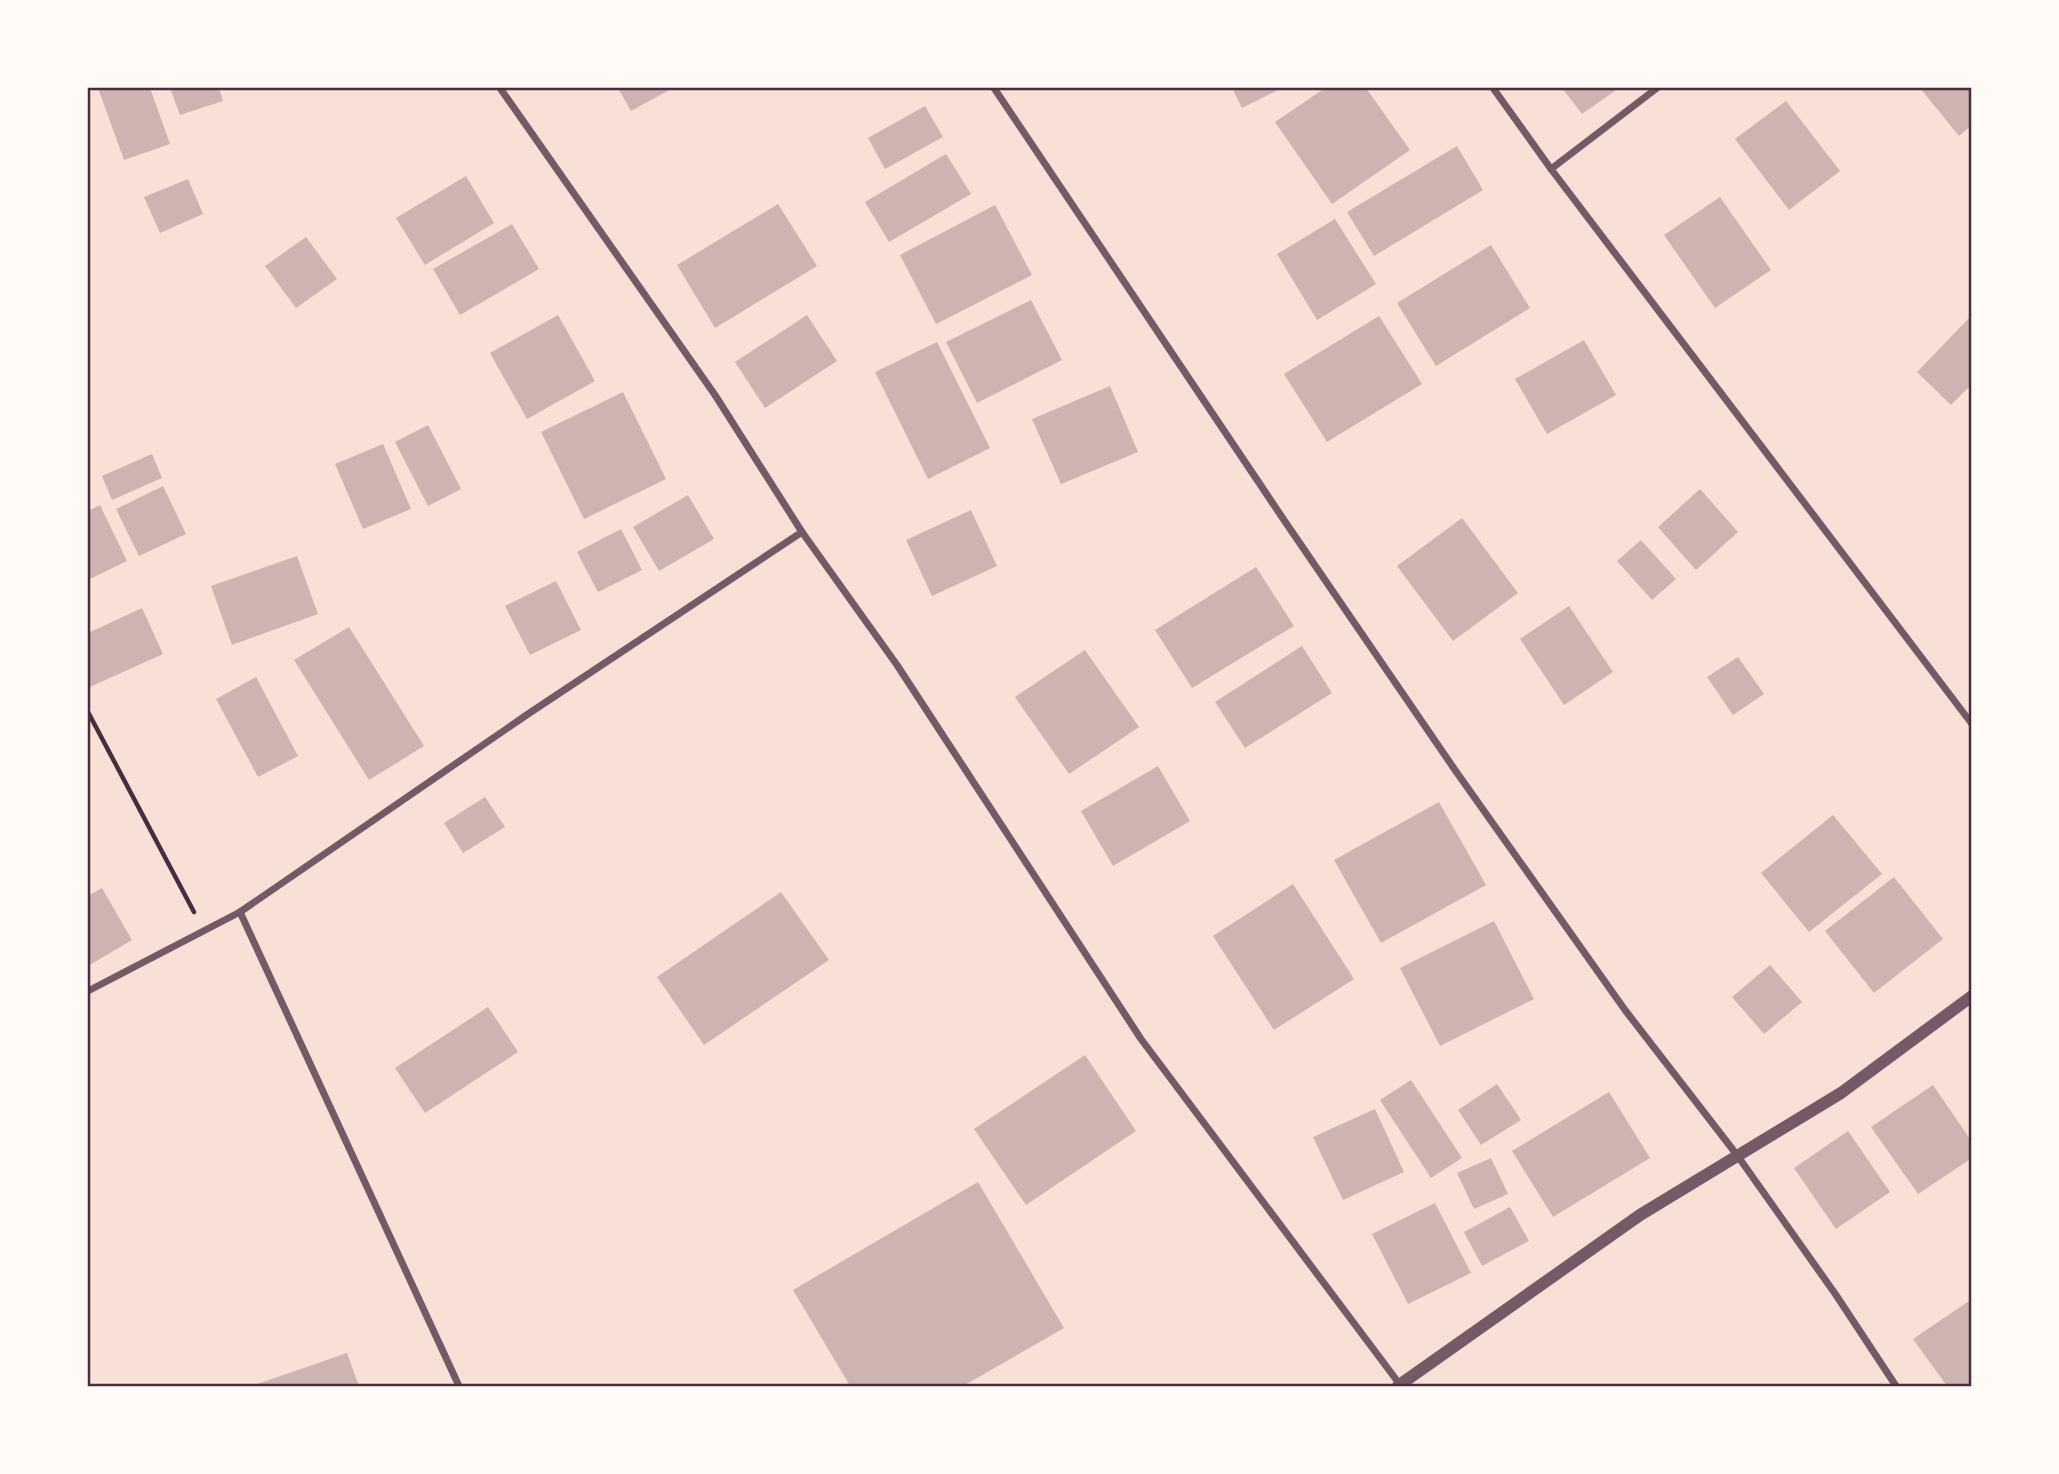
<svg xmlns="http://www.w3.org/2000/svg" width="2059" height="1474" viewBox="0 0 2059 1474" font-family="'Space Grotesk',sans-serif">
	<style>
		.building { fill: #ccb4b1 }
		.lines { fill: none; stroke-linecap: round; stroke-linejoin: round }
		.path { stroke: #4a2c40; stroke-width: 4.5 }
		.minor { stroke: #755966; stroke-width: 7 }
		.tertiary { stroke: #755966; stroke-width: 12 }
		.neatline { fill: none; stroke: #4a2c40; stroke-width: 2.5 }
	</style>
	<rect width="100%" height="100%" fill="#f7e1d7"/>
	<!-- building -->
	<g class="building">
		<polygon points="98,88 150,88 170,144 124,160"/>
		<polygon points="170,88 219,88 223,101 180,115"/>
		<polygon points="618,88 673,88 631,111"/>
		<polygon points="1232,88 1282,88 1242,108"/>
		<polygon points="1325,88 1366,88 1410,150 1332,204 1275,122"/>
		<polygon points="1562,88 1619,88 1582,114"/>
		<polygon points="1920,88 1972,88 1972,125 1959,136"/>
		<polygon points="1786,101 1840,171 1789,210 1735,139"/>
		<polygon points="925,106 943,137 885,169 868,138"/>
		<polygon points="1457,146 1483,190 1374,256 1347,212"/>
		<polygon points="946,154 971,194 889,242 865,202"/>
		<polygon points="466,176 494,223 425,265 396,218"/>
		<polygon points="188,179 203,214 160,233 144,197"/>
		<polygon points="1720,197 1771,270 1715,308 1664,235"/>
		<polygon points="778,204 817,266 715,328 677,265"/>
		<polygon points="995,205 1032,275 936,324 900,255"/>
		<polygon points="1335,219 1376,284 1317,320 1277,254"/>
		<polygon points="512,224 539,269 460,315 433,269"/>
		<polygon points="306,237 337,279 296,308 265,266"/>
		<polygon points="1491,245 1530,308 1436,366 1397,303"/>
		<polygon points="1031,300 1062,360 977,403 946,342"/>
		<polygon points="558,315 595,381 527,419 490,353"/>
		<polygon points="807,315 837,361 765,408 735,362"/>
		<polygon points="1972,315 1972,384 1951,405 1917,372"/>
		<polygon points="1379,316 1422,384 1327,442 1284,374"/>
		<polygon points="1584,340 1616,395 1547,434 1515,379"/>
		<polygon points="937,342 990,448 928,479 875,372"/>
		<polygon points="1110,386 1138,452 1061,484 1032,419"/>
		<polygon points="623,392 666,479 584,519 541,432"/>
		<polygon points="428,425 461,489 428,506 395,442"/>
		<polygon points="383,444 411,509 363,529 335,464"/>
		<polygon points="152,454 162,478 112,500 102,476"/>
		<polygon points="163,486 186,534 139,556 116,509"/>
		<polygon points="1700,489 1738,532 1696,570 1658,527"/>
		<polygon points="688,495 714,539 659,571 633,527"/>
		<polygon points="100,505 127,561 88,580 88,511"/>
		<polygon points="971,510 997,566 932,596 906,540"/>
		<polygon points="1462,518 1518,593 1453,641 1397,566"/>
		<polygon points="621,529 642,570 598,592 577,552"/>
		<polygon points="1641,540 1676,579 1652,600 1617,561"/>
		<polygon points="297,556 318,614 232,645 211,586"/>
		<polygon points="1256,567 1294,626 1192,688 1155,630"/>
		<polygon points="556,581 581,630 530,655 505,606"/>
		<polygon points="1569,606 1613,672 1564,705 1520,639"/>
		<polygon points="142,608 163,654 90,687 88,683 88,633"/>
		<polygon points="349,627 424,746 369,780 294,660"/>
		<polygon points="1302,646 1332,693 1245,748 1215,702"/>
		<polygon points="1085,650 1139,727 1069,774 1015,697"/>
		<polygon points="1738,657 1764,694 1733,715 1707,677"/>
		<polygon points="256,677 298,756 258,777 216,699"/>
		<polygon points="1158,766 1190,821 1113,866 1081,811"/>
		<polygon points="485,797 505,827 463,853 444,823"/>
		<polygon points="1439,802 1486,885 1381,943 1334,860"/>
		<polygon points="1833,815 1882,874 1809,932 1761,873"/>
		<polygon points="1894,877 1943,939 1874,993 1825,931"/>
		<polygon points="1293,884 1354,979 1274,1030 1213,936"/>
		<polygon points="102,888 132,940 88,966 88,896"/>
		<polygon points="781,892 829,960 704,1045 657,977"/>
		<polygon points="1494,921 1534,999 1440,1046 1400,968"/>
		<polygon points="1770,965 1802,1002 1764,1034 1732,997"/>
		<polygon points="488,1007 518,1052 425,1113 395,1068"/>
		<polygon points="1085,1055 1136,1131 1026,1205 974,1129"/>
		<polygon points="1411,1080 1462,1158 1431,1178 1380,1100"/>
		<polygon points="1497,1084 1521,1120 1481,1145 1458,1110"/>
		<polygon points="1933,1085 1972,1142 1972,1158 1918,1194 1871,1127"/>
		<polygon points="1609,1092 1650,1158 1553,1217 1512,1151"/>
		<polygon points="1375,1109 1404,1172 1343,1200 1313,1137"/>
		<polygon points="1848,1131 1890,1192 1836,1229 1794,1168"/>
		<polygon points="1491,1158 1508,1194 1474,1209 1457,1173"/>
		<polygon points="978,1182 1064,1328 963,1386 850,1386 793,1290"/>
		<polygon points="1435,1203 1471,1273 1408,1304 1372,1234"/>
		<polygon points="1510,1207 1529,1241 1482,1266 1464,1232"/>
		<polygon points="1972,1299 1972,1386 1947,1386 1913,1339"/>
		<polygon points="347,1353 359,1386 252,1386"/>
	</g>
	<g class="lines">
		<!-- path -->
		<polyline class="path" points="88,712 194,912"/>
		<!-- minor -->
		<g class="minor">
			<polyline points="500,88 715,395 802,532 897,665 1141,1039 1401,1386"/>
			<polyline points="994,88 1286,523 1455,770 1625,1010 1737,1155 1836,1295 1896,1386"/>
			<polyline points="1493,88 1551,169 1972,724"/>
			<polyline points="1551,169 1657,88"/>
			<polyline points="240,912 459,1386"/>
			<polyline points="88,991 240,912 528,714 802,532"/>
		</g>
		<!-- tertiary -->
		<polyline class="tertiary" points="1398,1386 1640,1215 1841,1093 1972,996"/>
	</g>
	<!-- border -->
	<rect width="2059" height="1474" fill="none" stroke="#fffaf5" stroke-width="178"/>
	<rect x="89" y="89" width="1881" height="1296" class="neatline"/>
</svg>
